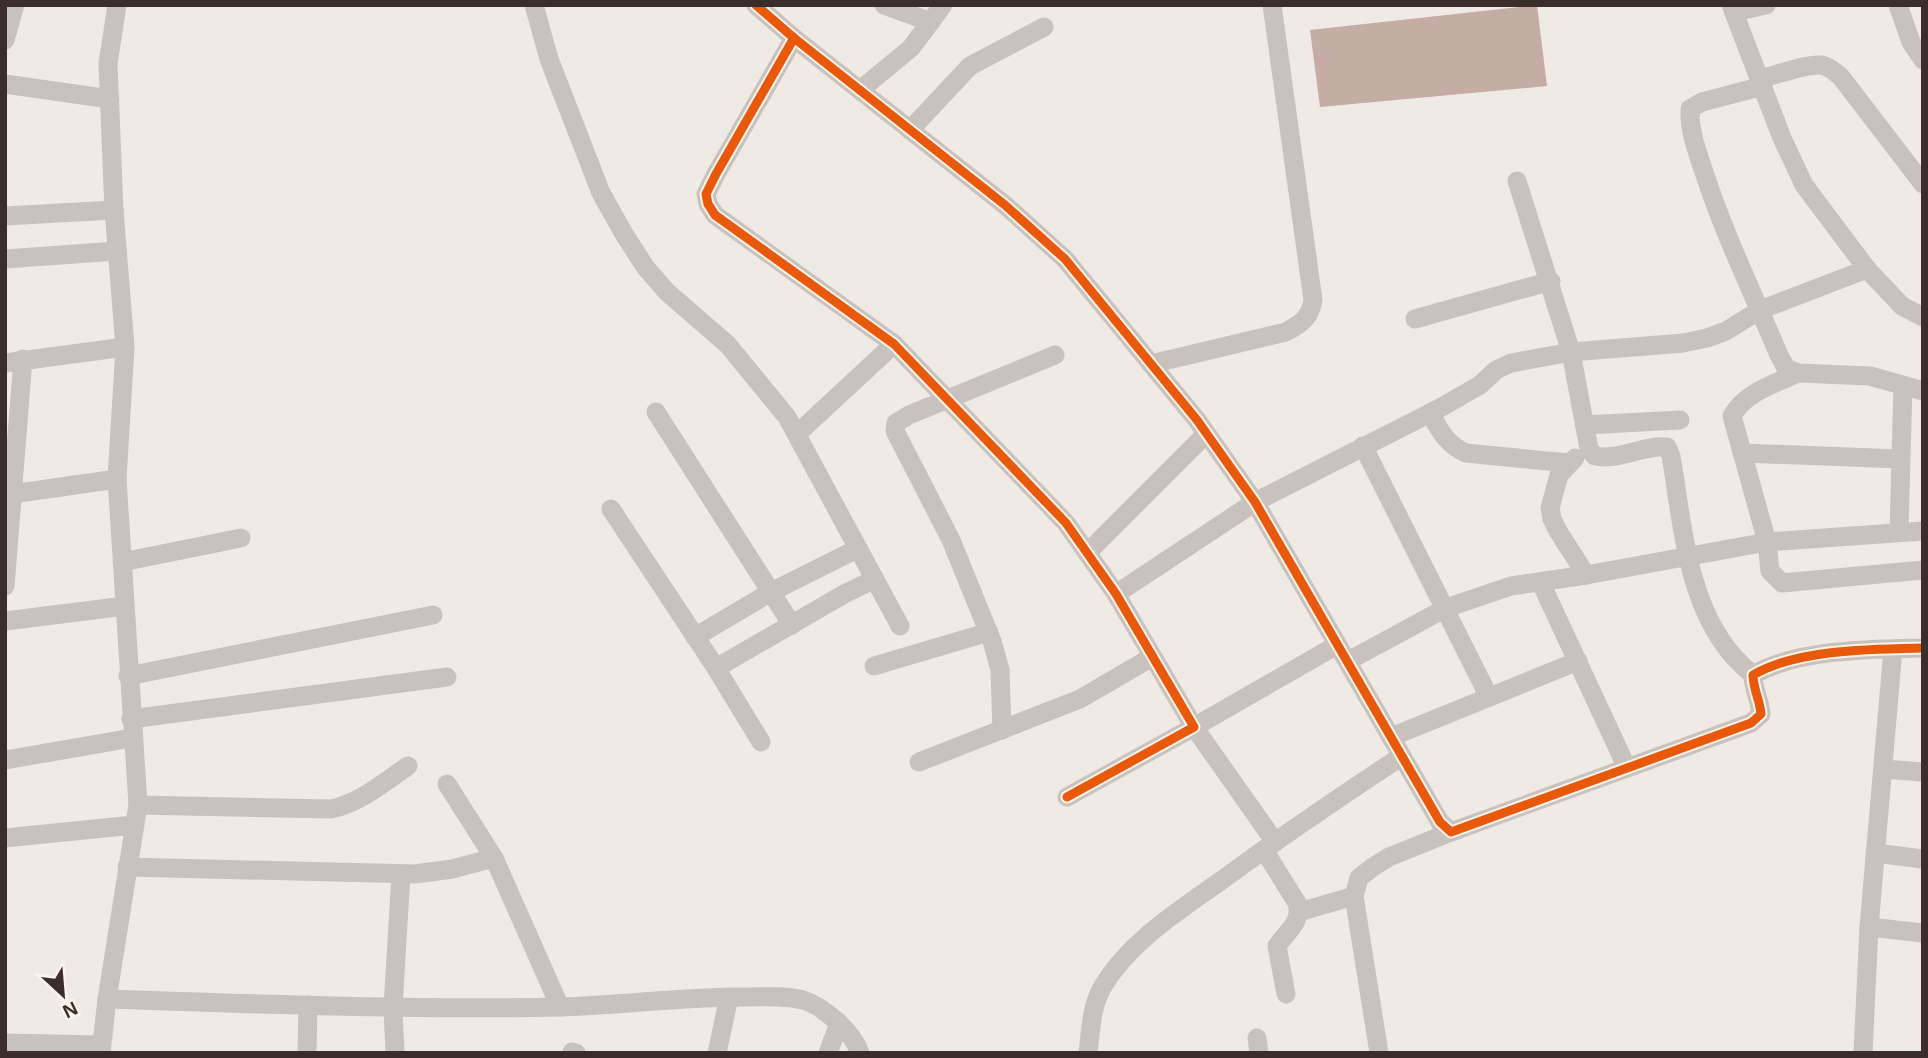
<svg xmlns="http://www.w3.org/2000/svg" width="1928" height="1058" viewBox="0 0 1928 1058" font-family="Arial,sans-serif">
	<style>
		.building { fill: #c5aca4 }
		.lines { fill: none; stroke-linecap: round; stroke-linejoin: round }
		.street { stroke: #c9c1bc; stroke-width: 19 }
		.cycleway-casing { stroke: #fcf4ec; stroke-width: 13 }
		.cycleway { stroke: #e8590c; stroke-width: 9 }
	</style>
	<rect width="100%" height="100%" fill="#f0eae4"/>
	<!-- building -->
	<polygon class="building" points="1537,5 1547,86 1320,107 1310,30"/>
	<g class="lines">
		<!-- street -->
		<g class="street">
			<polyline points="534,5 549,59 601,193 624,234 646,268 667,292 728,345 787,417 900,626"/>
			<path d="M756 5 794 38 1005 205 1065 259 1197 420 1255 502 1440 822 1451 832 1751 723 1761 714C1760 700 1753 689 1753 675 1797 649 1872 649 1923 648"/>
			<polyline points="884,5 931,22"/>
			<polyline points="1731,5 1782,138 1804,185 1867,269 1902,306 1923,317"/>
			<polyline points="1898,5 1911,42 1923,60"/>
			<polyline points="1734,12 1766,5"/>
			<polyline points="794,38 716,174 706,194 708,204 715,215 894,344 1066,523 1116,594 1194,727 1067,797"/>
			<polyline points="5,40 15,5"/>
			<path d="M1760 79C1776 75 1805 64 1821 65 1829 66 1835 72 1841 77L1923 184"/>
			<polyline points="5,84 110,99"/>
			<path d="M1763 86 1702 102 1690 109C1689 131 1697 151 1704 172 1724 234 1753 293 1778 353L1786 368 1798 373 1870 376 1923 391"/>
			<polyline points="860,90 911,48 943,5"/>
			<polyline points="910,130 970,66 1044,27"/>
			<path d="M1517 181 1571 352 1589 449 1595 456C1619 461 1642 445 1667 447L1671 456C1684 532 1688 624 1753 675"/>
			<polyline points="5,216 114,210"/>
			<polyline points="5,259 117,251"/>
			<polyline points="1415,319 1551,281"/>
			<polyline points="5,363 125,347"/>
			<path d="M1151 364 1286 332C1302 323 1310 318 1313 300L1272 5"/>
			<path d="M1798 373C1775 384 1745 392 1732 416L1767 542 1770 571 1782 583 1923 570"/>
			<polyline points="656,412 792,625"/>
			<path d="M1430 413C1440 431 1447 445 1466 453L1568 463"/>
			<polyline points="1585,425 1680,420"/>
			<polyline points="797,434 894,344"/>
			<polyline points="1363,446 1489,697"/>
			<polyline points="1742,453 1900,459"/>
			<polyline points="1575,458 1559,475 1550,508 1552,519 1558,531 1586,575"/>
			<polyline points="5,495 117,479"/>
			<polyline points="611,509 716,668 761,742"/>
			<polyline points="1899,531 1903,385"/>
			<polyline points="1087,553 1206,434"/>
			<polyline points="122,562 241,538"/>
			<polyline points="1541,583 1627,768"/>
			<polyline points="5,586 23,359"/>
			<polyline points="1116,594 1255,502 1440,408 1480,385 1496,370 1511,363 1571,352 1683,343 1707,338 1726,331 1760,310 1867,269"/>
			<polyline points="5,621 125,606"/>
			<polyline points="695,637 771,592 857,549"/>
			<polyline points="1348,661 1446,608 1511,586 1586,575 1767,542 1923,531"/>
			<polyline points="874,666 989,632"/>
			<polyline points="716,668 846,593 873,580"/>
			<polyline points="128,676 433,615"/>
			<polyline points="131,719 447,677"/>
			<polyline points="1002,730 1000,670 992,641 951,540 895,431 896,423 909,415 1055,355"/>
			<polyline points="1391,737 1578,661"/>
			<polyline points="5,760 132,738"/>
			<polyline points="919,762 1080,699 1152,657"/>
			<polyline points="1883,769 1923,772"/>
			<polyline points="447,784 494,858 560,1007"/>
			<path d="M138 805 331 809C360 803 384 782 408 766"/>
			<polyline points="5,838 134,825"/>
			<polyline points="1275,842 1194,727 1337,645"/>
			<path d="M1264 850 1297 903C1303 922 1286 932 1277 946L1286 994"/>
			<polyline points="1875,853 1923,859"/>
			<polyline points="127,867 415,874 452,869 494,858"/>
			<polyline points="1299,912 1354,896"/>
			<polyline points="1869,927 1923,933"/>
			<path d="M107 999C257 1004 408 1010 559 1007 621 1005 682 997 744 997 764 997 784 995 803 1000 823 1006 853 1032 860 1053"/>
			<polyline points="1257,1038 1259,1053"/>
			<polyline points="5,1043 101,1045"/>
			<polyline points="572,1052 576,1053"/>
			<polyline points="101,1053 107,999 138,805 117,479 125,347 114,210 108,64 117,5"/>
			<polyline points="307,1053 308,1005"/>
			<polyline points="395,1053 393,1008 401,874"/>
			<polyline points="717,1053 729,997"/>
			<polyline points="828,1053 839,1023"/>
			<path d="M1088 1053C1091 1030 1091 1006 1103 986 1130 941 1180 910 1222 880 1281 837 1341 796 1402 756"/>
			<polyline points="1379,1053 1354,896 1359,878 1373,867 1389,857 1451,832"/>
			<polyline points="1863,1053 1869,927 1893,649"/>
		</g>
		<!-- cycleway casing -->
		<g class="cycleway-casing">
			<g id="cycleway">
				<path d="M756 5 794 38 1005 205 1065 259 1197 420 1255 502 1440 822 1451 832 1751 723 1761 714C1760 700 1753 689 1753 675 1797 649 1872 649 1923 648"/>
				<polyline points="794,38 716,174 706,194 708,204 715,215 894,344 1066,523 1116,594 1194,727 1067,797"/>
			</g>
		</g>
		<!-- cycleway -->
		<use href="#cycleway" class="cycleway"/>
	</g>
	<!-- border -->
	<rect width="1928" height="1058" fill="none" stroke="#3b2e2a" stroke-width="14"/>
	<!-- north arrow -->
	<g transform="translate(63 995) rotate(154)" stroke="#fcf4ec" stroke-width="5" paint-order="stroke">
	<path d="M0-5L12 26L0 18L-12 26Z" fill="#3b2e2a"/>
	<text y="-10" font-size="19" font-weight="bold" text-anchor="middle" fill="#3b2e2a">N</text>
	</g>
</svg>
